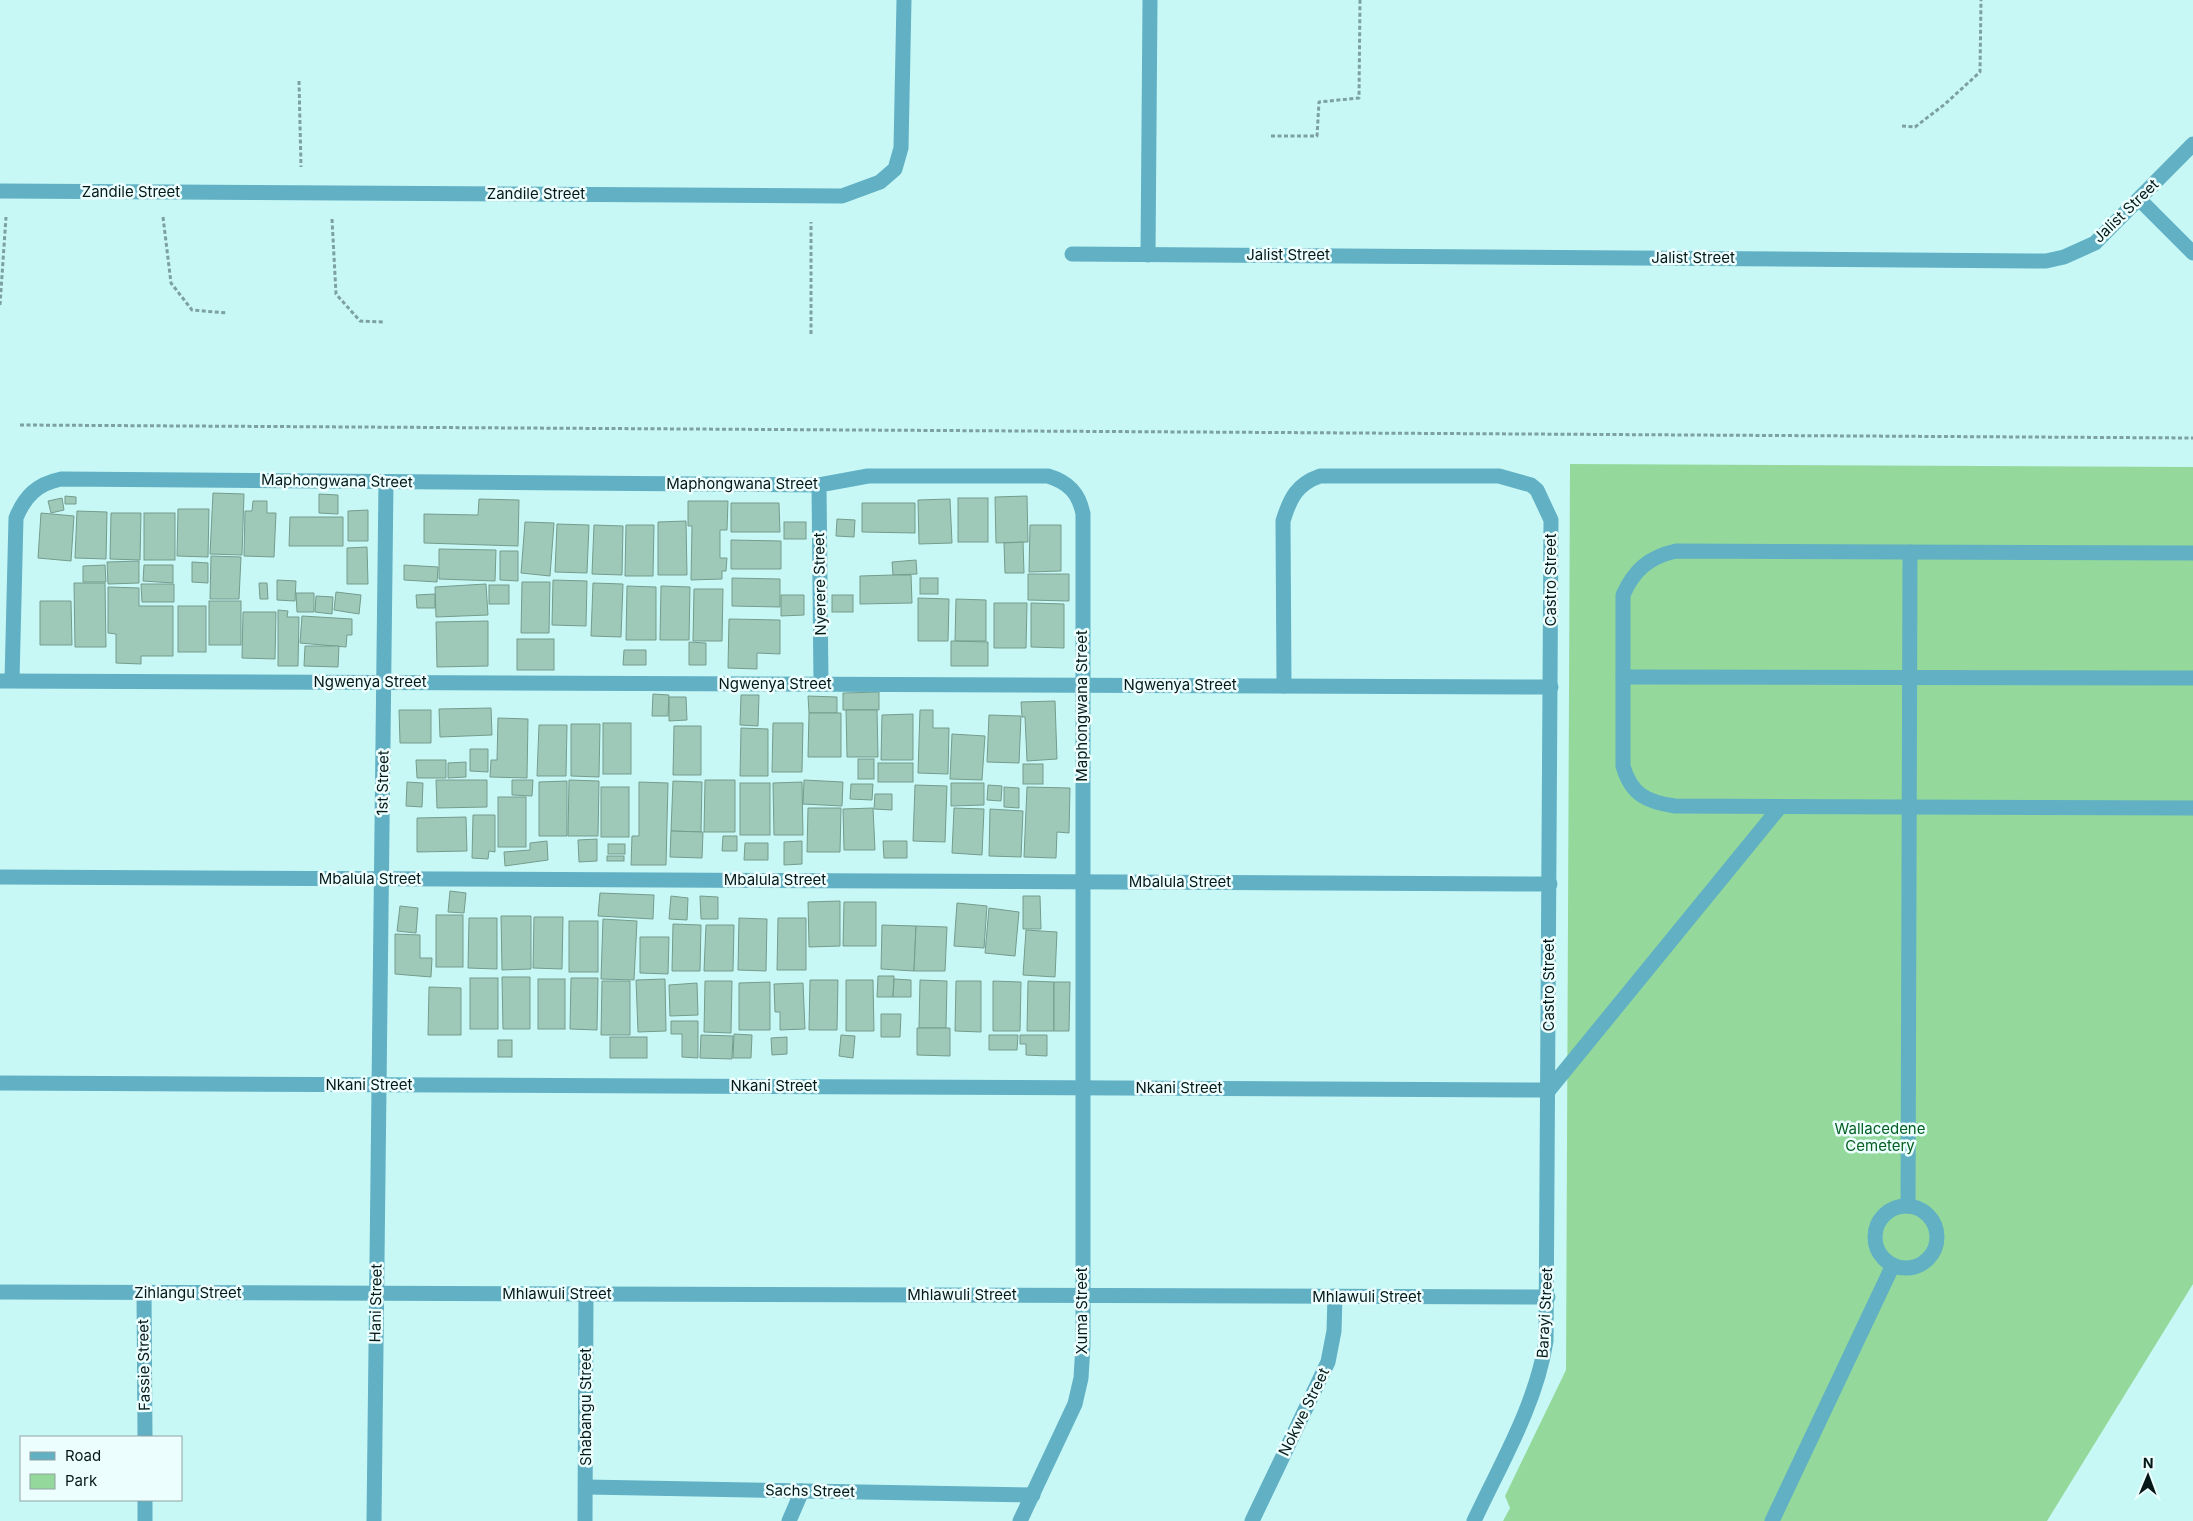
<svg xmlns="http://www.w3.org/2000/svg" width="2193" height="1521" viewBox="0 0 2193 1521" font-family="Inter,sans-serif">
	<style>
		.green { fill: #94d99b }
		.building { fill: #9ec8b8; stroke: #749c8d }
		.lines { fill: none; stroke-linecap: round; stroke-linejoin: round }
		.path { stroke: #7ca1a0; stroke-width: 3; stroke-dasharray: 4 2.5; stroke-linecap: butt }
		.minor { stroke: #61b0c4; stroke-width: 15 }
		.labels { text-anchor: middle; stroke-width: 5; stroke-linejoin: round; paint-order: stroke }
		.street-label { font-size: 15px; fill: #061918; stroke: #ecfffe }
		.park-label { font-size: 15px; fill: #055e20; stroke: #ecfffe }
	</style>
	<rect width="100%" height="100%" fill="#c8f8f6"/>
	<!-- green -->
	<polygon class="green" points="1570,464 2193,467 2193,1284 2047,1521 1503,1521 1510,1508 1505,1496 1566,1370"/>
	<!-- building -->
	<g class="building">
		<polygon points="213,493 244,494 242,555 210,554"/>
		<polygon points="319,494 338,495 338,514 319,513"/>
		<polygon points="65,496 76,497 76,504 65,504"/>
		<polygon points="1027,496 1028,542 996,543 995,497"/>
		<polygon points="62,498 64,510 51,513 48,501"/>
		<rect x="958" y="498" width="30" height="44"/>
		<polygon points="479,499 519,500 518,546 424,543 424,514 478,515"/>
		<polygon points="950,499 952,543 919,544 918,500"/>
		<polygon points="253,501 267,501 267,513 276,513 274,557 244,556 245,511 252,511"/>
		<polygon points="688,501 728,501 727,530 720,530 720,558 727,558 726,571 722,571 722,579 691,580 692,526 688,526"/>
		<polygon points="731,503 779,503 780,532 731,532"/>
		<polygon points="862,503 915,503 915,533 862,532"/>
		<polygon points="178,509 209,509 208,557 177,556"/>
		<polygon points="368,510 368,541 348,541 348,511"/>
		<polygon points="77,511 107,512 106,559 75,558"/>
		<polygon points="41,513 74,516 71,561 38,558"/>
		<polygon points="111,513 141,513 140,560 110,559"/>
		<rect x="144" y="513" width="31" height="47"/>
		<polygon points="290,517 343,517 343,546 289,546"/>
		<polygon points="837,519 855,520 854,537 836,536"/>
		<polygon points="686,521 687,575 658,575 658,522"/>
		<polygon points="525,522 554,523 550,576 521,573"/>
		<rect x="784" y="522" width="22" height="17"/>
		<polygon points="557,524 589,525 587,573 555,572"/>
		<polygon points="594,525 623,526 622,575 592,574"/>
		<polygon points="626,525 654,525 653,576 625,576"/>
		<polygon points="1030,525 1061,525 1061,571 1029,572"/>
		<polygon points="731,540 781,541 781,569 731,569"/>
		<polygon points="1023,542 1024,573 1005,573 1004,543"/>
		<polygon points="367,547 368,584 347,584 347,548"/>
		<polygon points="439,549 496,550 495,581 439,579"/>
		<polygon points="500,551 518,551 518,581 500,580"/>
		<polygon points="211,556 241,557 239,599 210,599"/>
		<polygon points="916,560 917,574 893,575 892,562"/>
		<polygon points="139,561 139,583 108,584 107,562"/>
		<polygon points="192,562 208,563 208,583 192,582"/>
		<polygon points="105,565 106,582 83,582 83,566"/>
		<polygon points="144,565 173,565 173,583 143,581"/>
		<polygon points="404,565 438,567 437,582 404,580"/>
		<polygon points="1028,574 1069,574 1069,601 1028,600"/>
		<polygon points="893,575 911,575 912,603 860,604 860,576"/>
		<polygon points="732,578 780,579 780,607 732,606"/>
		<rect x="920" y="578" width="18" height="16"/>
		<polygon points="277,580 296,581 295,601 277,600"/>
		<polygon points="553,580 587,581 586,626 552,625"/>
		<polygon points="522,582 550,582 549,633 521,633"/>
		<polygon points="74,583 105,583 106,647 75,647"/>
		<polygon points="259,583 267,583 268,599 260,599"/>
		<polygon points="593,583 623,584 621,637 591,636"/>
		<polygon points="141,584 174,584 174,602 142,602"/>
		<polygon points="486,584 488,615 436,617 435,587"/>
		<rect x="489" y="585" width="20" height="19"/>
		<polygon points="627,586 656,587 656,640 626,640"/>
		<polygon points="661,586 690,587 689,640 660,640"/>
		<polygon points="108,587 139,588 139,606 173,606 173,656 141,656 141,664 116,663 116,634 108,633"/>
		<polygon points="694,589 723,589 722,641 693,641"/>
		<polygon points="336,592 361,595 359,614 334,610"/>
		<polygon points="296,593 314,593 314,612 297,612"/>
		<polygon points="435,594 435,608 417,608 416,595"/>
		<polygon points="781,595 804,595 804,615 781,616"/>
		<rect x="832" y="595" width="21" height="17"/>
		<polygon points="316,596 333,597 332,614 315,612"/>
		<polygon points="918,598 949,599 948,641 918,641"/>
		<polygon points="956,599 986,600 986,641 955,641"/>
		<polygon points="40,601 71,601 72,645 40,645"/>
		<rect x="209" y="601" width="32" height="44"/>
		<polygon points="994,603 1027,603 1026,648 994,648"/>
		<polygon points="1031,603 1064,604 1064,648 1031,647"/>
		<rect x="178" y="606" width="28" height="46"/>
		<polygon points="278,610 288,611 287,617 299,617 298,666 278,666"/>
		<polygon points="243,612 276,612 275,659 242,658"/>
		<polygon points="302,616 352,619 352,635 347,635 346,647 300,643"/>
		<polygon points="729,619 780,620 780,654 757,653 757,669 728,668"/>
		<polygon points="488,621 488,666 437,667 436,622"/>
		<rect x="517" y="639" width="37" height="31"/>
		<polygon points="951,641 988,642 988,666 951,666"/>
		<polygon points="689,642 706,643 706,665 689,665"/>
		<polygon points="305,646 339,646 338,667 304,666"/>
		<polygon points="624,650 646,650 646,665 623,665"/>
		<polygon points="879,692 879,710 843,710 843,693"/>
		<polygon points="653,694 669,695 668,716 652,716"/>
		<polygon points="741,695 759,695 758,726 740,725"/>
		<polygon points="808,696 837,697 837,713 809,713"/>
		<polygon points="669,697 686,697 687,720 669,721"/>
		<polygon points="1055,701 1057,759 1027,761 1025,717 1022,717 1021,702"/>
		<polygon points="491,708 492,735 440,737 439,709"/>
		<polygon points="399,710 431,710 431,743 400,743"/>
		<polygon points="846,710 877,710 878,757 847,757"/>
		<polygon points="920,710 933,710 933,728 949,728 948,774 918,773"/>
		<polygon points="809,713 841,713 841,757 808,757"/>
		<polygon points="913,714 913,760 881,760 882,715"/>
		<polygon points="989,715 1021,716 1019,763 987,762"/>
		<polygon points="498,718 528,719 527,778 490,777 491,760 497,760"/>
		<rect x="603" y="723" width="28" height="51"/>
		<polygon points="773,723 803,723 802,772 772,772"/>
		<polygon points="571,724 600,724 599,777 571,776"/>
		<polygon points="539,725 567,725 566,776 537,776"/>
		<polygon points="674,726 701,726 701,775 673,775"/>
		<polygon points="741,728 768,729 768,776 740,776"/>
		<polygon points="952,734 985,736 982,780 950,779"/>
		<polygon points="470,749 488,749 488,772 470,771"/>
		<rect x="858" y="759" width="16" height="20"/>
		<polygon points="416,760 446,760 446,778 417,778"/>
		<polygon points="466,762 466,777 448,778 448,763"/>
		<rect x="878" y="763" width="35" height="19"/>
		<rect x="1023" y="764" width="20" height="20"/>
		<polygon points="436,780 487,780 487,807 437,808"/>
		<polygon points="512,780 533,780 532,796 512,795"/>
		<polygon points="569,780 599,781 598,836 568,836"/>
		<polygon points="705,780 735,780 735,832 704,832"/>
		<polygon points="804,780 843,782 842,806 803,804"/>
		<polygon points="567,781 567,836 539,836 539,782"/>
		<polygon points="673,781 702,782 701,832 671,831"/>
		<polygon points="407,782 423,783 422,807 406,806"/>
		<polygon points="639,782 668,783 666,865 631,865 632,836 639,836"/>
		<polygon points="802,782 803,835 774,835 773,783"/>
		<rect x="740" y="783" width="30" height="52"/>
		<polygon points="951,783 984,783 984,805 951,806"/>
		<polygon points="851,784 873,784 872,800 850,799"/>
		<polygon points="915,785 947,786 945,842 913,841"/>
		<polygon points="988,785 1002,786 1001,801 987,800"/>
		<rect x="601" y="787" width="28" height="50"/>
		<polygon points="1004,787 1019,788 1019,808 1004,807"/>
		<polygon points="1027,787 1070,788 1069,833 1057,832 1056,858 1024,857"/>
		<polygon points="875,794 892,794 892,810 874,809"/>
		<rect x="498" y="797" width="28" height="50"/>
		<polygon points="808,808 841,808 840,852 807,852"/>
		<polygon points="873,808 875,850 844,850 843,809"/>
		<polygon points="954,808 984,809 982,855 952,853"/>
		<polygon points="990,809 1023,811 1021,857 989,856"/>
		<polygon points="473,815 495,815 495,852 489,851 488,859 472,858"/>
		<polygon points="466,817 467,851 417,852 417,818"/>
		<polygon points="671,831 703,832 702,858 670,857"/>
		<polygon points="723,836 737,836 737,851 722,851"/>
		<polygon points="597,839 597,861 579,862 578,840"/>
		<polygon points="547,841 548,860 505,866 504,852 530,850 530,843"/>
		<polygon points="802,841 802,864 784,865 784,842"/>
		<polygon points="883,841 907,841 907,858 884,858"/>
		<polygon points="745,843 768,843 768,860 744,860"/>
		<rect x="608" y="844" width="17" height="10"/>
		<rect x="607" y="856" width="17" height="5"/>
		<polygon points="450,891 466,893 464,913 448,912"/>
		<polygon points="600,893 654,895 653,919 598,916"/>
		<polygon points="671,896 688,898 687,920 669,919"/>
		<polygon points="700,896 718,897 718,919 701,919"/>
		<polygon points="1023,896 1040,896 1041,929 1023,929"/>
		<polygon points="840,901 840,946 809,947 808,902"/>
		<polygon points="844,902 876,902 876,946 843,946"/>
		<polygon points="957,903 987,906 984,948 954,946"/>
		<polygon points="400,906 418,908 416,933 397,931"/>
		<polygon points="989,908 1019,912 1015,956 985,953"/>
		<rect x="436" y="915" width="27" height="52"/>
		<polygon points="501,916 531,916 531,969 502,970"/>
		<polygon points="534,917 563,917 562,969 533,968"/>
		<polygon points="469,918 497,918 497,969 468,968"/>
		<polygon points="739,918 767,919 766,971 738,970"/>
		<polygon points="778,918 806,918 806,970 777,970"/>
		<polygon points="603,919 637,921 634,980 601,979"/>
		<rect x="569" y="921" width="29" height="51"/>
		<polygon points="673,924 701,925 700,971 672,971"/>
		<polygon points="706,925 734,925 733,971 704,971"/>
		<polygon points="882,925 916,926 914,971 881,969"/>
		<polygon points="916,926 947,927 945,971 914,971"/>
		<polygon points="1026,930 1057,932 1055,977 1023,975"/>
		<polygon points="395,934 420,935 420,958 432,958 431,977 395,974"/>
		<polygon points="640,937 669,937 668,974 640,973"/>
		<polygon points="878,976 894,976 893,997 877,997"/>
		<polygon points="502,977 530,977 530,1029 503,1029"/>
		<rect x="470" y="978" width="28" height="51"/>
		<polygon points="571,978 598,978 597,1030 570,1029"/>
		<rect x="538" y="979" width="27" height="50"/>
		<polygon points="665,979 666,1031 638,1032 636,980"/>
		<polygon points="894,979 911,980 911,997 893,997"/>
		<polygon points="810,980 838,980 837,1030 809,1030"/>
		<polygon points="846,980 873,980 874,1031 846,1031"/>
		<polygon points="920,980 947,981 946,1028 919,1028"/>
		<polygon points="602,981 630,981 630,1035 601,1035"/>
		<polygon points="705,981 732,981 731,1033 704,1032"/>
		<polygon points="956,981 981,981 981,1032 955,1031"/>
		<polygon points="993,981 1021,982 1020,1031 993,1031"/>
		<polygon points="1028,981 1054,982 1054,1031 1027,1031"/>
		<polygon points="770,982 770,1030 739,1030 739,983"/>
		<polygon points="1054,982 1070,982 1069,1031 1054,1031"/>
		<polygon points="697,983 698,1015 670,1016 669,985"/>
		<polygon points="803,983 805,1029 780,1030 780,1012 775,1012 774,984"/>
		<polygon points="429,987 461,988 461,1035 428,1035"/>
		<polygon points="881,1014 901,1014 900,1037 881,1037"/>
		<polygon points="671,1021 698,1021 698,1058 682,1057 682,1034 671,1034"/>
		<polygon points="917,1028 950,1028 950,1056 917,1055"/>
		<polygon points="734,1034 752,1035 751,1058 733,1058"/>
		<polygon points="701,1035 733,1036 732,1059 700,1058"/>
		<polygon points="841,1035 855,1036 853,1058 839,1056"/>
		<polygon points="989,1035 1018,1035 1017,1050 989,1050"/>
		<polygon points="1020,1035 1047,1035 1047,1056 1026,1055 1026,1044 1020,1044"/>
		<rect x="610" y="1037" width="37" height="21"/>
		<polygon points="787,1037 787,1054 772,1055 771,1038"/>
		<rect x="498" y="1040" width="14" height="17"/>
	</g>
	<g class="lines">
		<!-- path -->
		<g class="path">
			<polyline points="299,81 301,167"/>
			<polyline points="1902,126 1915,127 1945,104 1980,72 1981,0"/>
			<polyline points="1271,136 1317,136 1319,102 1359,98 1360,0"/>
			<polyline points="163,217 171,283 192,310 227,313"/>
			<polyline points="332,219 336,294 360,321 385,322"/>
			<polyline points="0,305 6,217"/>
			<polyline points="811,334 811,222"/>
			<polyline points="20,425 2193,438"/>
		</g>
		<!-- minor -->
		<g class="minor">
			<polyline points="0,191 842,196 880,182 895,169 901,148 904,0"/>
			<polyline points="2139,199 2193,253"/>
			<polyline points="1072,254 2046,261 2064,257 2095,243 2193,144"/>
			<polyline points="1148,255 1150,0"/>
			<polyline points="819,485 821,684"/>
			<path d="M2193 553 1676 551C1649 557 1634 570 1623 595V766C1631 794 1646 802 1675 806L2193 808"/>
			<polyline points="1623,677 2193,678"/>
			<path d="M12 680 16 518C25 496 37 484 61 479L819 485 868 476H1048C1068 482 1079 493 1083 514V1345L1081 1378 1075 1404 1020 1521"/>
			<polyline points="0,681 1551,687"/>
			<path d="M1284 686 1283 521C1290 498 1297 484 1320 476H1499L1531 485 1537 490 1551 520 1546 1341C1536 1405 1501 1463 1474 1521"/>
			<polyline points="0,877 1550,884"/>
			<polyline points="0,1083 1549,1090"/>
			<polyline points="1549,1090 1780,807"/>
			<polyline points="1908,1206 1910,552"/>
			<circle cx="1906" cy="1237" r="31"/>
			<polyline points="0,1292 1548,1297"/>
			<polyline points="144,1293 145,1437"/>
			<polyline points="586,1487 1033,1495"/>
			<polyline points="145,1521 145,1500"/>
			<polyline points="374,1521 386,482"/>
			<polyline points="585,1521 586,1294"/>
			<polyline points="789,1521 802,1491"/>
			<polyline points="1252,1521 1328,1362 1334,1331 1335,1296"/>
			<polyline points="1772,1521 1893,1265"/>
		</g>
	</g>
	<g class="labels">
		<!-- street labels -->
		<g class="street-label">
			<text x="131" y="197">Zandile Street</text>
			<text x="536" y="199">Zandile Street</text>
			<text transform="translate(2126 211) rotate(-44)" y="5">Jalist Street</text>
			<text x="1288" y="260">Jalist Street</text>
			<text x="1693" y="263">Jalist Street</text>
			<text transform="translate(337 481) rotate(1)" y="5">Maphongwana Street</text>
			<text x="742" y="489">Maphongwana Street</text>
			<text transform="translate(1551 580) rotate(-90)" y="5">Castro Street</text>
			<text transform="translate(820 584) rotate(-91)" y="5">Nyerere Street</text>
			<text x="370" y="687">Ngwenya Street</text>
			<text x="775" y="689">Ngwenya Street</text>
			<text x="1180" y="690">Ngwenya Street</text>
			<text transform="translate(1082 706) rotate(-90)" y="5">Maphongwana Street</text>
			<text transform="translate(383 783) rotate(-89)" y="5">1st Street</text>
			<text x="370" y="884">Mbalula Street</text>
			<text x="775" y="885">Mbalula Street</text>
			<text x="1180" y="887">Mbalula Street</text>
			<text transform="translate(1549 985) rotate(-90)" y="5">Castro Street</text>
			<text x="369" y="1090">Nkani Street</text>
			<text x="774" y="1091">Nkani Street</text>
			<text x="1179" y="1093">Nkani Street</text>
			<text x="188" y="1298">Zihlangu Street</text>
			<text x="557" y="1299">Mhlawuli Street</text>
			<text x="962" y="1300">Mhlawuli Street</text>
			<text x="1367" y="1302">Mhlawuli Street</text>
			<text transform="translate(376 1303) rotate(-89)" y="5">Hani Street</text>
			<text transform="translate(1082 1311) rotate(-90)" y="5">Xuma Street</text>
			<text transform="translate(1545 1313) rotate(-87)" y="5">Barayi Street</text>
			<text transform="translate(144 1365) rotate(-91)" y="5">Fassie Street</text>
			<text transform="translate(586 1407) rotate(-90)" y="5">Shabangu Street</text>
			<text transform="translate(1304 1412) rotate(-64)" y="5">Nokwe Street</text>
			<text transform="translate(810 1491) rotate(1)" y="5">Sachs Street</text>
		</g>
		<!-- park labels -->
		<g class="park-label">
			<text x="1880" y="1134">Wallacedene<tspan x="1880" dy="17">Cemetery</tspan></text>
		</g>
	</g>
	<!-- legend -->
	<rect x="20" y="1436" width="162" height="65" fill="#ecfffe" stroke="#90a3a2"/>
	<rect x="30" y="1452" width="25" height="8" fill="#61b0c4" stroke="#90a3a2"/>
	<text x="65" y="1461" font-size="15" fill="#061918">Road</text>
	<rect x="30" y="1474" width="25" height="15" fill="#94d99b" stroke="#90a3a2"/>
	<text x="65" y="1486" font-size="15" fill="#061918">Park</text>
	<!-- north arrow -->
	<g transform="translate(2148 1476) rotate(1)" stroke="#ecfffe" stroke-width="4" paint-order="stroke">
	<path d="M0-4L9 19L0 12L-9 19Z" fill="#061918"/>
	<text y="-8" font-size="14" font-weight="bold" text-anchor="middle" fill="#061918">N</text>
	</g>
</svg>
